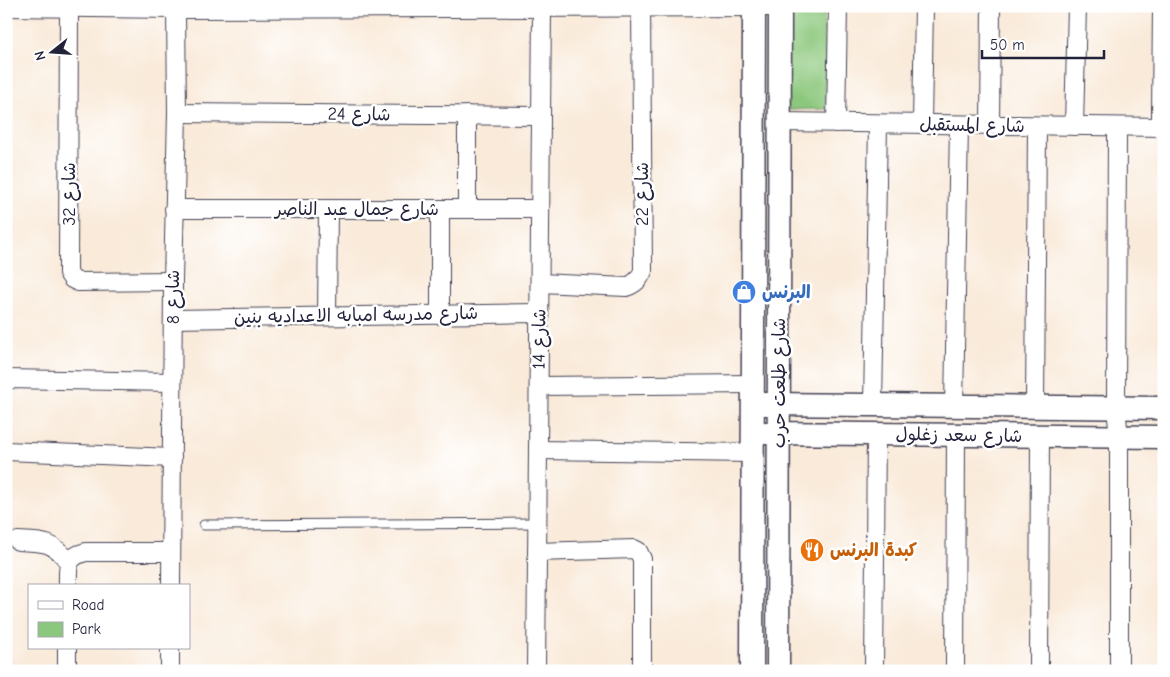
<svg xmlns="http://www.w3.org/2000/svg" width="1170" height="677" viewBox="0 0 1170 677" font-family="'Comic Neue','Playpen Sans Arabic',sans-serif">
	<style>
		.green { fill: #8bc77c; stroke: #56745c }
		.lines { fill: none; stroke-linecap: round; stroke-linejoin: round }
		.service-casing { stroke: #424053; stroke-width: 11 }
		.minor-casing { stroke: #424053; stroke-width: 20 }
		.tertiary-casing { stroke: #424053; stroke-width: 25 }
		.service { stroke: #fff; stroke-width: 9 }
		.minor { stroke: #fff; stroke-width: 18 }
		.tertiary { stroke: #fff; stroke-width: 22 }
		.labels { text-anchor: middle; stroke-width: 5; stroke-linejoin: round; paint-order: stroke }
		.street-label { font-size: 18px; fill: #22223b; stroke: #fff }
		.shop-label { font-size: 18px; font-weight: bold; fill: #366cbe; stroke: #fff; text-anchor: start }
		.food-label { font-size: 18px; font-weight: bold; fill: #c56008; stroke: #fff; text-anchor: start }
	</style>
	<rect width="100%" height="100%" fill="#fff"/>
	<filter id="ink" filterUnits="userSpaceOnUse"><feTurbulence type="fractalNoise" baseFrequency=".02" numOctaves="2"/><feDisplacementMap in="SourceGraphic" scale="10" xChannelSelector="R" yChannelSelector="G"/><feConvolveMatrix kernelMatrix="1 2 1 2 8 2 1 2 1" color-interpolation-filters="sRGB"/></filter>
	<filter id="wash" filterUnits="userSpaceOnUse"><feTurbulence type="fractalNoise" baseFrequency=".0096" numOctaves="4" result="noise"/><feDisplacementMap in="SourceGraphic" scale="20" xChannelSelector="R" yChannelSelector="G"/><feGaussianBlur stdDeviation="1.12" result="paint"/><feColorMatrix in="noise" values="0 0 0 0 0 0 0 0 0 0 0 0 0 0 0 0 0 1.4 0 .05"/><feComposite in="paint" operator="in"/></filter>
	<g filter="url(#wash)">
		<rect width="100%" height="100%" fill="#f9ead9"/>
		<!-- green -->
		<polygon class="green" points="787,6 824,6 826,109 788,110"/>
	</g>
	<g filter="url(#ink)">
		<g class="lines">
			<!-- service casing -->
			<g class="service-casing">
				<polyline id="service" points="204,525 537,523"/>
			</g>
			<!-- minor casing -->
			<g class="minor-casing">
				<g id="minor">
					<polyline points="69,6 68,273 72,279 78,282 173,281"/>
					<polyline points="1162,6 1161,116 1164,124"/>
					<polyline points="6,7 176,9 780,7"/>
					<polyline points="177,113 541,116"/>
					<polyline points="467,115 467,209"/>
					<polyline points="780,122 1164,127"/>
					<polyline points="836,123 838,6"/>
					<polyline points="922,124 924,6"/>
					<polyline points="990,126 991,6"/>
					<polyline points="1074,126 1077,6"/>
					<polyline points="1117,127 1116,408 1119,437 1119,671"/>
					<polyline points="174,209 540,209"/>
					<path d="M540 283 626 287C635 284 639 280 643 271L641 6"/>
					<polyline points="440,313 440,209"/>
					<polyline points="327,316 328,209"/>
					<polyline points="173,319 539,313"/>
					<polyline points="6,379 172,382"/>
					<polyline points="539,386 754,384"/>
					<polyline points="873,405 878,124"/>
					<polyline points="954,406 959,125"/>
					<polyline points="1035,407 1037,126"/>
					<polyline points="538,450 753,453"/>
					<polyline points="6,451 172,458"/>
					<path d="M18 541C44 542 52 541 69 562"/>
					<polyline points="537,552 634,549 638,551 642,559 642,671"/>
					<path d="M68 586C68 568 65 557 86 552H171"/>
					<polyline points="171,586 173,281 177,113 176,9"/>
					<polyline points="67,671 67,648"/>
					<polyline points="170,671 170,648"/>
					<polyline points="536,671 542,8"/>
					<polyline points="874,671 876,434"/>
					<polyline points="955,671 956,435"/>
					<polyline points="1039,671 1040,435"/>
				</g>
			</g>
			<!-- tertiary casing -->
			<g class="tertiary-casing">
				<g id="tertiary">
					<polyline points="765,404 1164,408"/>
					<polyline points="765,433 1164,437"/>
					<polyline points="752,671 754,6"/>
					<polyline points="778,671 780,6"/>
				</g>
			</g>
			<!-- service -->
			<use href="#service" class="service"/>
			<!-- minor -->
			<use href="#minor" class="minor"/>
			<!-- tertiary -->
			<use href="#tertiary" class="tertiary"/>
		</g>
	</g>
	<!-- icons -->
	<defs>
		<g id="shop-disc" transform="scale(1.25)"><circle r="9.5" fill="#3f7fe0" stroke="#fff"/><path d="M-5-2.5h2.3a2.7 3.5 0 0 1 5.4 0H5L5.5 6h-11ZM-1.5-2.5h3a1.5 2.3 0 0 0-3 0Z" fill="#fff"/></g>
		<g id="restaurant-disc" transform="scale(1.25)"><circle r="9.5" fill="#e8710a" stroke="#fff"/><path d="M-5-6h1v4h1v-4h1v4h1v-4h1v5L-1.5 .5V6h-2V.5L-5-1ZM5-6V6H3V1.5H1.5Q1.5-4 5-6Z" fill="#fff"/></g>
	</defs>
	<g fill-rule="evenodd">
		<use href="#shop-disc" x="744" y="292"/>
		<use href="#restaurant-disc" x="812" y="550"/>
	</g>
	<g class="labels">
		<!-- street labels -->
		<g class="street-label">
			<text transform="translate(359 114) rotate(1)" y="6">شارع 24</text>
			<text transform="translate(972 125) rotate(1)" y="6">شارع المستقبل</text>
			<text transform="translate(69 194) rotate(-90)" y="6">شارع 32</text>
			<text transform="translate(642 194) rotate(-90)" y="6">شارع 22</text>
			<text x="357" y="215">شارع جمال عبد الناصر</text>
			<text transform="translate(173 297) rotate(-90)" y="6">شارع 8</text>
			<text transform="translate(356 315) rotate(-1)" y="6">شارع مدرسه امبابه الاعداديه بنين</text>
			<text transform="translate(539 339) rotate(-89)" y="6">شارع 14</text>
			<text transform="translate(779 383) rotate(-90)" y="6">شارع طلعت حرب</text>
			<text transform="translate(959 435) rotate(1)" y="6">شارع سعد زغلول</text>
		</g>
		<!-- shop labels -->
		<g class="shop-label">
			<text x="762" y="298">البرنس</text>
		</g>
		<!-- food labels -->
		<g class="food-label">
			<text x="830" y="556">كبدة البرنس</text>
		</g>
	</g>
	<!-- margin -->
	<rect width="1170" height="677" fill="none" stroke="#fff" stroke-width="25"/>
	<!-- legend -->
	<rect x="28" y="584" width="162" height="65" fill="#ffffff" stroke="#a7a7b1"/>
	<rect x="38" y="601" width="25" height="8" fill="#ffffff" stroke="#a7a7b1"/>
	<text x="72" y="610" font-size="15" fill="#22223b">Road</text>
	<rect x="38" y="622" width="25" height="15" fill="#8bc77c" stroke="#a7a7b1"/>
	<text x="72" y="634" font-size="15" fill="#22223b">Park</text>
	<!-- north arrow -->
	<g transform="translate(52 52) rotate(253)" stroke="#ffffff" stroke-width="4" paint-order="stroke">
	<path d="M0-4L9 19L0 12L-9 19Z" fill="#22223b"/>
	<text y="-8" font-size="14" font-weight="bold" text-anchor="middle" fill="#22223b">N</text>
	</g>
	<!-- scale -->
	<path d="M982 50v8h122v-8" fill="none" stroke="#22223b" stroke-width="2.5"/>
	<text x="990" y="50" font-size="15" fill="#22223b" stroke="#ffffff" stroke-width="4" paint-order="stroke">50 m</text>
</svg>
